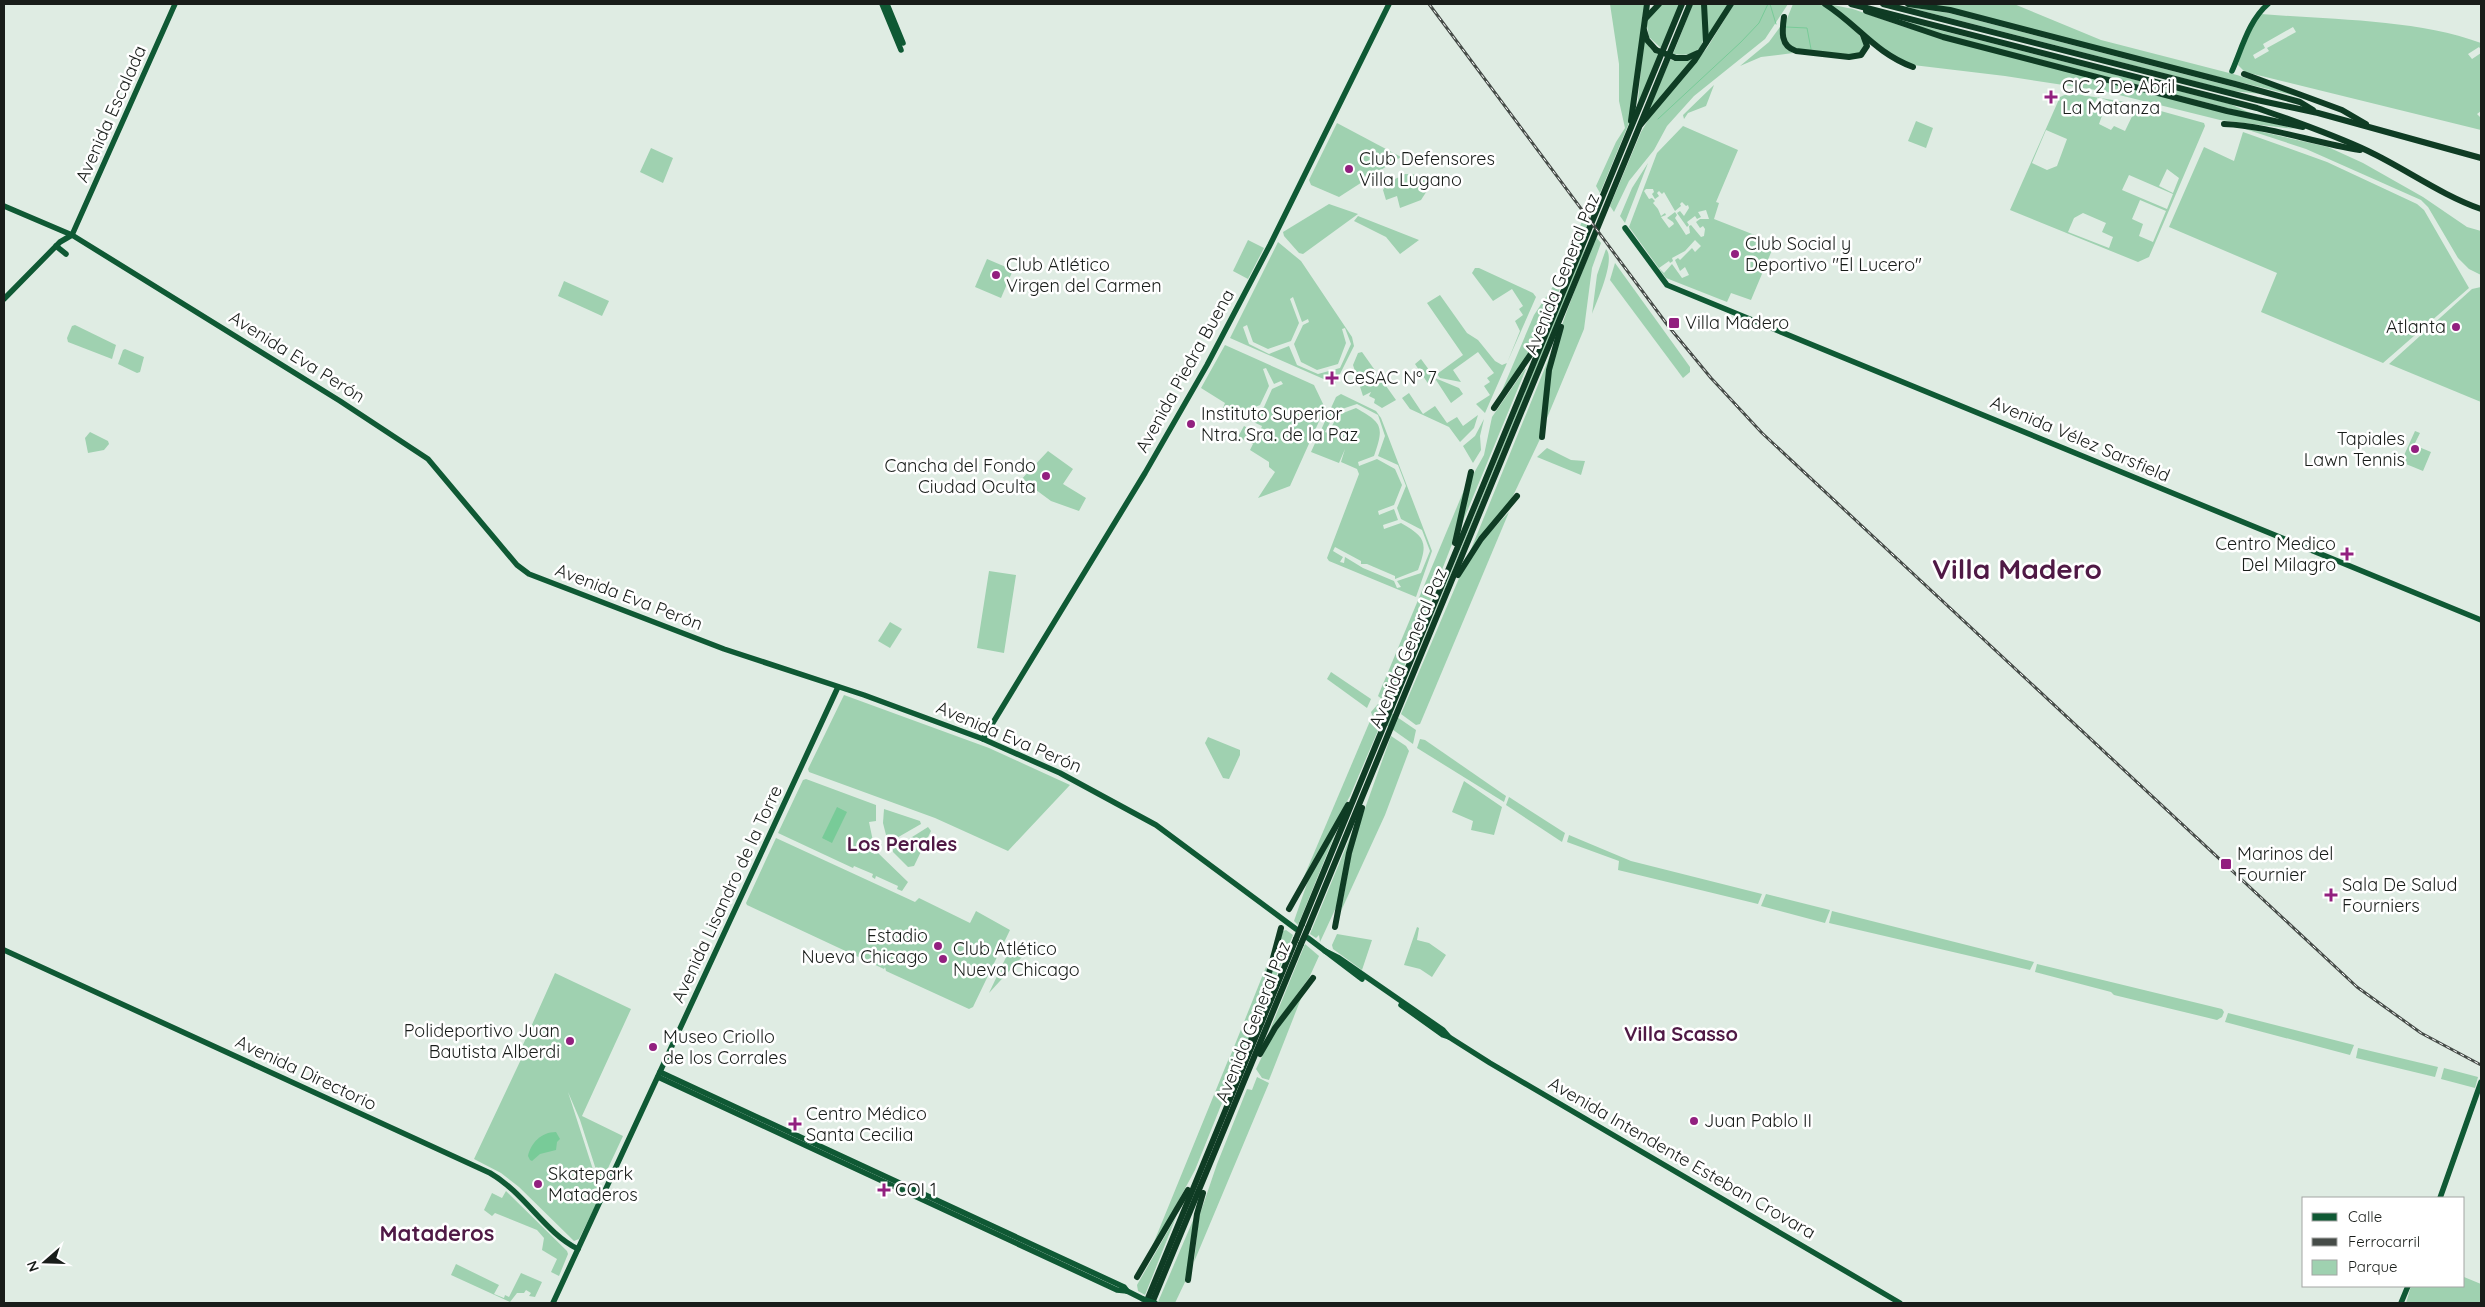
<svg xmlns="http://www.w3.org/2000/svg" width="2485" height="1307" viewBox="0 0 2485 1307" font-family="Quicksand,sans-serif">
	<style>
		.green { fill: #9fd1b0; fill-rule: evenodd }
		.water { fill: #78cb98 }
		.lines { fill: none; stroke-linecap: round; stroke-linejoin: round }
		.stream { stroke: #78cb98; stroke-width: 1 }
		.major { stroke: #0f5934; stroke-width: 5.5 }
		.highway { stroke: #0f3c24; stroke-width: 6 }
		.rail-casing { stroke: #464c48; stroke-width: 3 }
		.rail { stroke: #fff; stroke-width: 1; stroke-dasharray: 4; stroke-linecap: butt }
		.major-bridge { stroke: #0f5934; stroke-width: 5.5 }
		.highway-bridge { stroke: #0f3c24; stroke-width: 6 }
		.poi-dot { fill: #92207f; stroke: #fff; stroke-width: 2 }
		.labels { text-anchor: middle; stroke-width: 5; stroke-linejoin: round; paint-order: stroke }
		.poi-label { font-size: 18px; fill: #191d1a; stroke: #fff; text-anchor: start }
		.street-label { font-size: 18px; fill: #191d1a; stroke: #fff }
		.quarter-label { font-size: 20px; font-weight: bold; fill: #4f1945; stroke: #fff }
		.district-label { font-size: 22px; font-weight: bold; fill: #4f1945; stroke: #fff }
		.town-label { font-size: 28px; font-weight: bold; fill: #4f1945; stroke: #fff }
	</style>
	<rect width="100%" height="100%" fill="#dfece3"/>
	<!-- green -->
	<g class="green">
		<polygon points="1610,4 1645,4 1629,123 1600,193 1596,186 1616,142 1625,128 1619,101 1619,64"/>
		<polygon points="1662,4 1680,4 1662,49 1649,37 1646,21"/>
		<path d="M1693 4H1702C1704 30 1712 60 1673 54Z"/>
		<polygon points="1706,4 1729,4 1708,38"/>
		<polygon points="1734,4 1788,4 1765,39 1694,96 1667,126 1654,150 1629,181 1614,212 1610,206 1641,132 1650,117 1707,48"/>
		<path d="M1793 4C1801 4 1812 2 1821 4 1834 7 1861 34 1866 46L1857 55 1796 50 1787 44 1784 26Z"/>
		<polygon points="1828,4 1853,9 1904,27 2295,129 2220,120 2103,91 2005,76 1913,65 1898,60"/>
		<polygon points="1922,4 2014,4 2101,40 2237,75 2304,98"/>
		<polygon points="1907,7 1949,13 2261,94 2233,91"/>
		<path d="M2261 14C2331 20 2415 19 2481 43V50L2479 47 2468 54 2472 59 2481 53V111L2477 114 2481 118V130L2245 72 2238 65 2240 57 2257 17ZM2293 27 2296 32 2267 48 2269 51 2255 59 2253 55 2265 48 2263 44Z"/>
		<polygon points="1904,21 2230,104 2255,115 1943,35"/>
		<path d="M1780 27C1781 39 1781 47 1793 53L1761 57 1740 66 1769 42Z"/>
		<polygon points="1644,37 1650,48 1659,55 1637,110"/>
		<polygon points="1694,59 1647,114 1670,60 1684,61"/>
		<polygon points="1714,85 1706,106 1688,113 1684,119 1683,115"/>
		<path d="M2069 93 2132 103 2204 123 2205 126 2149 257 2138 262 2010 210 2060 97ZM2098 97 2129 108 2132 104 2137 106 2125 131 2114 126 2111 130 2099 124 2103 113 2092 108ZM2046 130 2067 139 2057 166 2047 170 2032 163ZM2167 169 2179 178 2173 193 2159 186ZM2129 175 2173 194 2167 209 2122 190ZM2140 200 2166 211 2153 242 2139 236 2143 224 2132 219ZM2083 213 2106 223 2102 232 2113 237 2109 248 2068 232 2074 218Z"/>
		<polygon points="1916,121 1933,128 1926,148 1908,141"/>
		<polygon points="1337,123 1401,157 1339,197 1311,185 1309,180"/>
		<path d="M1683 126 1738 150 1716 202 1719 203 1714 219 1775 243 1751 300 1731 293 1727 302 1666 278 1629 227 1657 153ZM1646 189H1653L1654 192 1652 194 1655 199 1659 196 1657 193 1659 191 1662 194 1664 192 1675 211 1681 206 1680 204 1682 202 1686 206 1688 205 1689 208 1684 216 1680 211 1677 213 1687 227 1689 225 1687 222 1695 216 1697 219 1701 217 1698 212 1706 210 1709 219H1700L1696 222 1700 228 1703 226 1705 229 1704 236 1701 237 1691 225 1689 226 1690 233 1686 235 1675 218 1677 215 1675 212 1667 218 1673 222 1674 224 1669 228 1661 217 1666 215 1665 213 1661 216 1658 209 1653 203 1655 201 1652 198 1649 199 1644 191ZM1695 240 1701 246 1695 252 1692 248 1680 260 1678 258 1675 260 1680 271 1685 267 1689 275 1682 278 1672 264 1664 273 1659 268 1669 261 1670 263 1673 261 1672 258 1685 251Z"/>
		<polygon points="2236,126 2328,147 2363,163 2423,197 2467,227 2481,231 2481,275 2469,269 2458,258 2428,207 2421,200 2306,149"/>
		<polygon points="2243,132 2327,162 2417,204 2424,210 2469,288 2383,363 2261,312 2277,273 2169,227 2204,147 2234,161"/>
		<polygon points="651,148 673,158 663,183 640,172"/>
		<polygon points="1648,163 1626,220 1625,223 1620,216 1621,214 1632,188"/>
		<polygon points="1405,174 1424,175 1430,186 1421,200 1400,208 1397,196 1386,200 1383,190 1387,183"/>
		<polygon points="1329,204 1358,214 1303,254 1299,253 1284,236 1283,232"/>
		<polygon points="1358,216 1419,240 1400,254 1386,237 1354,221"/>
		<polygon points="1583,219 1588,225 1533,350 1498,400 1534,315 1556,282"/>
		<path d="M1596 237 1601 243 1592 268 1584 329 1547 418C1541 360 1576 291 1596 237Z"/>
		<polygon points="1248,240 1264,248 1248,279 1233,271"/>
		<path d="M1278 242 1301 261 1352 337 1354 346 1335 384 1230 338ZM1293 297 1302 322 1308 319 1309 322 1303 325 1294 344 1301 362 1317 370 1338 364 1346 343 1342 329 1345 328 1351 344 1340 368 1318 374 1297 365 1289 346 1269 354 1249 344 1243 327 1247 325 1253 342 1268 349 1291 341 1299 323 1290 299Z"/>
		<polygon points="1586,247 1579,266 1400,697 1581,255"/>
		<path d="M1606 249C1616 259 1597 301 1592 314L1597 275Z"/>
		<polygon points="987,259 1013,270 1001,298 975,287"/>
		<polygon points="1615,263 1690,367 1690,372 1683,378 1610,280"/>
		<polygon points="1475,268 1479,268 1533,293 1536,297 1485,413 1476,404 1490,395 1484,386 1490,382 1487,378 1494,373 1478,352 1453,370 1461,382 1440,378 1437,374 1463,355 1427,303 1440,295 1467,333 1478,340 1495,361 1502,365 1507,363 1520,331 1515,321 1523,315 1519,309 1523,306 1512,289 1493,301 1472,273"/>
		<polygon points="564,281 609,301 602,316 558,296"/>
		<polygon points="2481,287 2481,402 2389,364 2472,289"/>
		<polygon points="75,325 116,345 112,359 68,342 67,338 72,326"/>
		<path d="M1225 345 1314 385 1325 408 1290 486 1258 498 1275 472 1269 467V462L1250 450 1253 444 1238 437 1244 426 1259 434 1262 426 1223 408 1225 403 1201 388ZM1266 368 1274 384 1281 381 1283 384 1272 389 1264 407 1248 413V410L1260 405 1269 386 1263 369Z"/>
		<polygon points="125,349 144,357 140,372 137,373 118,364 123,350"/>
		<polygon points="1362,352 1396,400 1382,408 1374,403 1375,399 1369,396 1371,392 1363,396 1353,365 1358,353"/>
		<polygon points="1551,353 1541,437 1512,498 1469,554"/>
		<polygon points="1421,359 1435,378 1459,388 1463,394 1451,403 1436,380 1429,385 1415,364"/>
		<polygon points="1525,369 1526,369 1461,526 1469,482 1484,455 1492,417"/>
		<polygon points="1409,393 1423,414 1435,406 1447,423 1457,417 1463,426 1478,415 1474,428 1460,442 1449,427 1410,409 1402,398"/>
		<path d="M1341 394 1376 411 1381 418 1432 551 1416 597 1329 561 1327 558 1359 474 1357 469 1341 462 1345 449 1339 463 1311 452 1336 397ZM1357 404 1378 415 1385 436 1378 456 1398 465 1406 486 1397 508 1401 519 1422 530 1430 551 1421 573 1397 581 1401 587 1397 588 1394 581 1363 568 1345 557 1344 563 1340 562 1343 557 1333 551 1335 547 1361 561V564H1367L1395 576V579L1418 570C1428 543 1426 537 1401 523L1384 529 1383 525 1398 520 1394 509 1379 515 1378 511 1394 505 1402 485 1395 469 1377 459 1359 466 1358 462 1374 456C1384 427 1383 423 1356 408L1338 415 1328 433 1325 432 1336 411Z"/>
		<polygon points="1484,419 1480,436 1481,450 1473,463 1463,446 1475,436"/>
		<polygon points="2415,431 2420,433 2414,445 2431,452 2423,471 2401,462"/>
		<polygon points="90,432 108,441 109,444 104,450 88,453 85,438"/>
		<polygon points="1547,448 1571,460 1585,461 1581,475 1537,457"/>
		<polygon points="1048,451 1073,469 1063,484 1086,498 1079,511 1051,501 1032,487 1027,493 1017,484"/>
		<polygon points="1464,490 1456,534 1389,705 1378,696"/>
		<polygon points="1509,512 1420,724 1416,725 1401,714 1460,576 1477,546"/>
		<polygon points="989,571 1016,575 1004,653 977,648"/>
		<polygon points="890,622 902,629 890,648 878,641"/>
		<polygon points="1331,672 1371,699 1367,708 1327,679"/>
		<polygon points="844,695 989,748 1070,785 1008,851 935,818 809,772 808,769"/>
		<polygon points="1378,704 1416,730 1413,744 1372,715 1371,712"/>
		<polygon points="1370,721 1379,728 1350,796 1300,886"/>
		<polygon points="1391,736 1406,746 1409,751 1385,815 1341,911 1354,839"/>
		<polygon points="1208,737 1240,750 1240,755 1229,779 1223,778 1205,743"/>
		<polygon points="1420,739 1425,740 1506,796 1504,802 1417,748"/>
		<polygon points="806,779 876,805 876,821 869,822 874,846 874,854 878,853 908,882 902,891 897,889 898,886 876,876 875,879 872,877 873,874 854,866 853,868 778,833 803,780"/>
		<polygon points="1464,781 1502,807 1494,835 1471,830 1473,821 1452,812"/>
		<polygon points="1509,797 1565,833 1562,842 1506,805"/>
		<polygon points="884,809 920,821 921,824 888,843 883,823"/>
		<polygon points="928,827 931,831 914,866 908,867 893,852 893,849"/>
		<polygon points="1338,827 1298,925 1294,921 1311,872"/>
		<polygon points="1353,830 1339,901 1320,942 1319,935 1316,938 1310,934"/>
		<polygon points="1569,835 1631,861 1762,894 1758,904 1618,870 1619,861 1567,842"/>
		<polygon points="776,838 915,902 919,898 970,923 976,911 1010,930 973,1007 969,1009 886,971 885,967 884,969 747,905 746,903"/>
		<polygon points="1766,894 1830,910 1825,923 1761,906"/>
		<polygon points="1832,911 2034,962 2030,970 1829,923"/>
		<polygon points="1417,927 1419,928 1417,940 1429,943 1446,955 1432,977 1420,969 1404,965"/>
		<polygon points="1286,930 1293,935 1256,1025 1283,931"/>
		<polygon points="1337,934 1372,940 1362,970 1333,949 1332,945"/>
		<polygon points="1305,944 1319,956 1309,978 1269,1032"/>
		<polygon points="1011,950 1022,957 989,993 1009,951"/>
		<polygon points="1270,957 1248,1040 1237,1064 1235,1063 1236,1060 1230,1057"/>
		<polygon points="2037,964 2222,1009 2224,1012 2222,1017 2217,1020 2114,995 2111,992 2035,972"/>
		<polygon points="555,973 631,1009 582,1116 623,1136 602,1181 599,1179 580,1120 568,1092 597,1182 604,1188 579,1239 574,1241 519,1187 501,1173 474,1159 524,1053 524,1048 522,1047"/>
		<polygon points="1302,996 1269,1080 1262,1078 1256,1069 1274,1032"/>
		<polygon points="2228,1013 2354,1045 2350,1055 2225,1022"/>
		<polygon points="2358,1048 2438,1067 2435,1077 2356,1058"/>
		<polygon points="1229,1058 1235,1060 1232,1066 1236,1068 1195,1170 1147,1259"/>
		<polygon points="2444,1068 2478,1077 2475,1088 2441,1079"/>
		<polygon points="1257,1077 1269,1083 1194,1262 1199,1217 1217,1164 1247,1089 1252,1090"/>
		<polygon points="506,1191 567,1251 568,1254 559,1276 551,1272 557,1259 542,1250 544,1238 537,1230 495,1213 492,1216 484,1210 492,1193 502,1198"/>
		<polygon points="1176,1217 1145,1295 1138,1291 1137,1285"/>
		<polygon points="1194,1218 1186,1280 1175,1303 1158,1302"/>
		<polygon points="456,1264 499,1285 494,1294 504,1298 505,1295 509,1297 521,1273 542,1282 535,1297 529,1296 531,1293 526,1290 524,1293 517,1293 510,1302 451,1275"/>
		<polygon points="2464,1277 2481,1284 2481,1303 2406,1303 2411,1286 2464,1286"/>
	</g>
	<!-- water -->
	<g class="water">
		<polygon points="837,807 847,812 832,843 822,838"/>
		<path d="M556 1132 560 1139 557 1142 556 1150 540 1154 532 1161 530 1160 528 1156C531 1143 541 1132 556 1132Z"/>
	</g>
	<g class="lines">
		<!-- stream -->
		<g class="stream">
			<polyline points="1770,4 1776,24"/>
			<polyline points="1786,27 1807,28 1811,49"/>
			<polyline points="1658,119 1741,42 1759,23 1768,4"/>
		</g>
		<!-- major -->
		<g class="major">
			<polyline points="882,4 901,50"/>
			<polyline points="887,4 903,43"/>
			<path d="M2232 71C2242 48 2249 20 2268 4"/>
			<polyline points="4,206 72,235 340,401 428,459 517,565 529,574 724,649 864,695 983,739 1060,773 1156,825 1296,929"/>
			<polyline points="1625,228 1667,285 2481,620"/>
			<polyline points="72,235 175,4"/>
			<polyline points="56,246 66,254"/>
			<polyline points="4,299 60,242 72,235"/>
			<polyline points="983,739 1145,473 1207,365 1270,245 1389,4"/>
			<polyline points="1308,938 1362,979"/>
			<path d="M4 950 490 1173C525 1193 545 1233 578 1249"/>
			<polyline points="1325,951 1339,958 1443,1030 1449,1037 1490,1063 1900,1303"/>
			<polyline points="1401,1005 1443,1035 1449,1037"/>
			<polyline points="660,1072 1124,1287 1127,1291"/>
			<polyline points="658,1077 1117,1290 1127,1291 1143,1299"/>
			<polyline points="2440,1198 2481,1082"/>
			<polyline points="553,1303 838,687"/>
			<polyline points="2401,1303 2408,1286"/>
		</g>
		<!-- highway -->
		<g class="highway">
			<polyline points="1704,4 1706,42"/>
			<path d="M1825 4C1858 25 1875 53 1913 67"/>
			<path d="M1851 4 2257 108C2294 121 2332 134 2368 151 2406 169 2441 195 2481 209"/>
			<polyline points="1883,4 2257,100 2318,113 2481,158"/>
			<polyline points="1908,4 1950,10 2235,84 2300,102 2313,110"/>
			<polyline points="1866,11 1943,37 2227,111 2303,127"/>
			<path d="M1784 17C1782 31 1780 46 1796 51L1849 57 1861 55 1867 46 1863 35"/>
			<polyline points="1645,19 1659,4"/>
			<polyline points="1644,30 1647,40 1656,50"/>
			<polyline points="1676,58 1687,58 1698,53"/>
			<polyline points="2244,74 2342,110 2366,124"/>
			<polyline points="1631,121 1647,4"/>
			<polyline points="1641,124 1695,60 1731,4"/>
			<path d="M2224 124C2270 126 2314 143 2360 150"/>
			<polyline points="1494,408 1537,345"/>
			<polyline points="1542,437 1549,370 1561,327"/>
			<polyline points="1455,543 1471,472"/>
			<polyline points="1458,575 1481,539 1517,496"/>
			<polyline points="1289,909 1348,805"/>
			<polyline points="1302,924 1682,4"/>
			<polyline points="1335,927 1349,853 1362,808"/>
			<polyline points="1308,928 1690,4"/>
			<polyline points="1251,1040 1281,928"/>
			<polyline points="1260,1054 1275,1028 1313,978"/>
			<polyline points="1137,1277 1188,1190"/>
			<polyline points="1188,1280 1197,1214 1203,1193"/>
			<polyline points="1146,1303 1296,939"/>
			<polyline points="1152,1303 1301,944"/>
		</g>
		<!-- rail casing -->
		<g class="rail-casing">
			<polyline id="rail" points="1429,4 1669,327 1711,378 1762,433 2357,987 2421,1033 2481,1065"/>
		</g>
		<!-- rail -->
		<use href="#rail" class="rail"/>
		<!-- major-bridge -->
		<polyline class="major-bridge" points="1143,1299 1155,1303"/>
		<!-- highway-bridge -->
		<g class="highway-bridge">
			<polyline points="1656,50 1676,58"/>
			<polyline points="1296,939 1302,924"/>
			<polyline points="1301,944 1308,928"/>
		</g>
	</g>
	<!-- markers -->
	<g class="poi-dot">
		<path d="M2048.5 89.5h5v5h5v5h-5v5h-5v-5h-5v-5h5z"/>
		<circle cx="1349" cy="169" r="5"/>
		<circle cx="1735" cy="254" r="5"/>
		<circle cx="996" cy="275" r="5"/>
		<rect x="1668" y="317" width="12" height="12" rx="2.5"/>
		<circle cx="2456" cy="327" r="5"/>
		<path d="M1329.5 370.5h5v5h5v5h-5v5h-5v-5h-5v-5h5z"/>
		<circle cx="1191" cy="424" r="5"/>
		<circle cx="2415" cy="449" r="5"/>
		<circle cx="1046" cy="476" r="5"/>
		<path d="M2344.5 546.5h5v5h5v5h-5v5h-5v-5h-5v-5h5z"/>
		<rect x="2220" y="858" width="12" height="12" rx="2.5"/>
		<path d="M2328.5 887.5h5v5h5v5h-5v5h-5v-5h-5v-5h5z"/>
		<circle cx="938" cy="946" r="5"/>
		<circle cx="943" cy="959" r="5"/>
		<circle cx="570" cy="1041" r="5"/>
		<circle cx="653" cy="1047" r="5"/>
		<circle cx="1694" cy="1121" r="5"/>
		<path d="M792.5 1116.5h5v5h5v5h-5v5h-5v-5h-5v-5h5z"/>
		<circle cx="538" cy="1184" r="5"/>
		<path d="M881.5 1182.5h5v5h5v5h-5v5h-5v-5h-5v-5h5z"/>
	</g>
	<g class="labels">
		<!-- poi labels -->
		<g class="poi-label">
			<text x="2062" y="93">CIC 2 De Abril<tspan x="2062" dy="21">La Matanza</tspan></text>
			<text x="1359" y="165">Club Defensores<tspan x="1359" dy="21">Villa Lugano</tspan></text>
			<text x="1745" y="250">Club Social y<tspan x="1745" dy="21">Deportivo "El Lucero"</tspan></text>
			<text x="1006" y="271">Club Atlético<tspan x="1006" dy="21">Virgen del Carmen</tspan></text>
			<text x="1685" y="329">Villa Madero</text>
			<text x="2446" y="333" text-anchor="end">Atlanta</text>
			<text x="1343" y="384">CeSAC Nº 7</text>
			<text x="1201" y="420">Instituto Superior<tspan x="1201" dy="21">Ntra. Sra. de la Paz</tspan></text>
			<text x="2405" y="445" text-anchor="end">Tapiales<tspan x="2405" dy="21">Lawn Tennis</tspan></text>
			<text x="1036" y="472" text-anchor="end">Cancha del Fondo<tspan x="1036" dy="21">Ciudad Oculta</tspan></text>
			<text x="2336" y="550" text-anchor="end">Centro Medico<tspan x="2336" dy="21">Del Milagro</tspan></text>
			<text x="2237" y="860">Marinos del<tspan x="2237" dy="21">Fournier</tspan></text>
			<text x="2342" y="891">Sala De Salud<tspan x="2342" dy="21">Fourniers</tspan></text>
			<text x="928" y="942" text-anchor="end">Estadio<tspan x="928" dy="21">Nueva Chicago</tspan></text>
			<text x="953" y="955">Club Atlético<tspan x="953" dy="21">Nueva Chicago</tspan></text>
			<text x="560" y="1037" text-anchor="end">Polideportivo Juan<tspan x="560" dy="21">Bautista Alberdi</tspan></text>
			<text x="663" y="1043">Museo Criollo<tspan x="663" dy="21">de los Corrales</tspan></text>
			<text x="806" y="1120">Centro Médico<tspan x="806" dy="21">Santa Cecilia</tspan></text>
			<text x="1704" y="1127">Juan Pablo II</text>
			<text x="548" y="1180">Skatepark<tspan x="548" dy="21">Mataderos</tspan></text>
			<text x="895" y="1196">COI 1</text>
		</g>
		<!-- street labels -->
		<g class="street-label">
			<text transform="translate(111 114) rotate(-66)" y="6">Avenida Escalada</text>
			<text transform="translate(1562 274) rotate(-68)" y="6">Avenida General Paz</text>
			<text transform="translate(297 357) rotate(32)" y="6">Avenida Eva Perón</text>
			<text transform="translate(1185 371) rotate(-61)" y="6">Avenida Piedra Buena</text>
			<text transform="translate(2080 439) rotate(23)" y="6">Avenida Vélez Sarsfield</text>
			<text transform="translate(629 597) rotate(21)" y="6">Avenida Eva Perón</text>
			<text transform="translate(1408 648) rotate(-67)" y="6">Avenida General Paz</text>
			<text transform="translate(1009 737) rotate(23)" y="6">Avenida Eva Perón</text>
			<text transform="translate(727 894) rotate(-65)" y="6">Avenida Lisandro de la Torre</text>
			<text transform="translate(1253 1022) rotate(-68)" y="6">Avenida General Paz</text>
			<text transform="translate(306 1073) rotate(25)" y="6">Avenida Directorio</text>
			<text transform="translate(1682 1158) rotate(30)" y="6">Avenida Intendente Esteban Crovara</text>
		</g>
		<!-- quarter labels -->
		<g class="quarter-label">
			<text x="902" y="851">Los Perales</text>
			<text x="1681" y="1041">Villa Scasso</text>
		</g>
		<!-- district labels -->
		<g class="district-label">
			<text x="437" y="1241">Mataderos</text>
		</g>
		<!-- town labels -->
		<g class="town-label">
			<text x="2017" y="579">Villa Madero</text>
		</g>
	</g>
	<!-- border -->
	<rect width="2485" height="1307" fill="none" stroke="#191d1a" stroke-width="10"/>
	<!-- legend -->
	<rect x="2302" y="1197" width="162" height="90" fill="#ffffff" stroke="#a3a5a3"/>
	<rect x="2312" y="1213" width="25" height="8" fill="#0f5934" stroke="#a3a5a3"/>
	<text x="2348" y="1222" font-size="15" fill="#191d1a">Calle</text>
	<rect x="2312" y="1238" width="25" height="8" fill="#464c48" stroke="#a3a5a3"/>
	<text x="2348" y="1247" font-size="15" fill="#191d1a">Ferrocarril</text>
	<rect x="2312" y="1260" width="25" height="15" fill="#9fd1b0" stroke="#a3a5a3"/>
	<text x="2348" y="1272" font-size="15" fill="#191d1a">Parque</text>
	<!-- north arrow -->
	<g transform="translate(45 1262) rotate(250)" stroke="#ffffff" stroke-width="4" paint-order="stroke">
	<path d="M0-4L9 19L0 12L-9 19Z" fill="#191d1a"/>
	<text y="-8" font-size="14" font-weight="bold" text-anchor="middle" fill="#191d1a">N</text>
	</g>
</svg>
